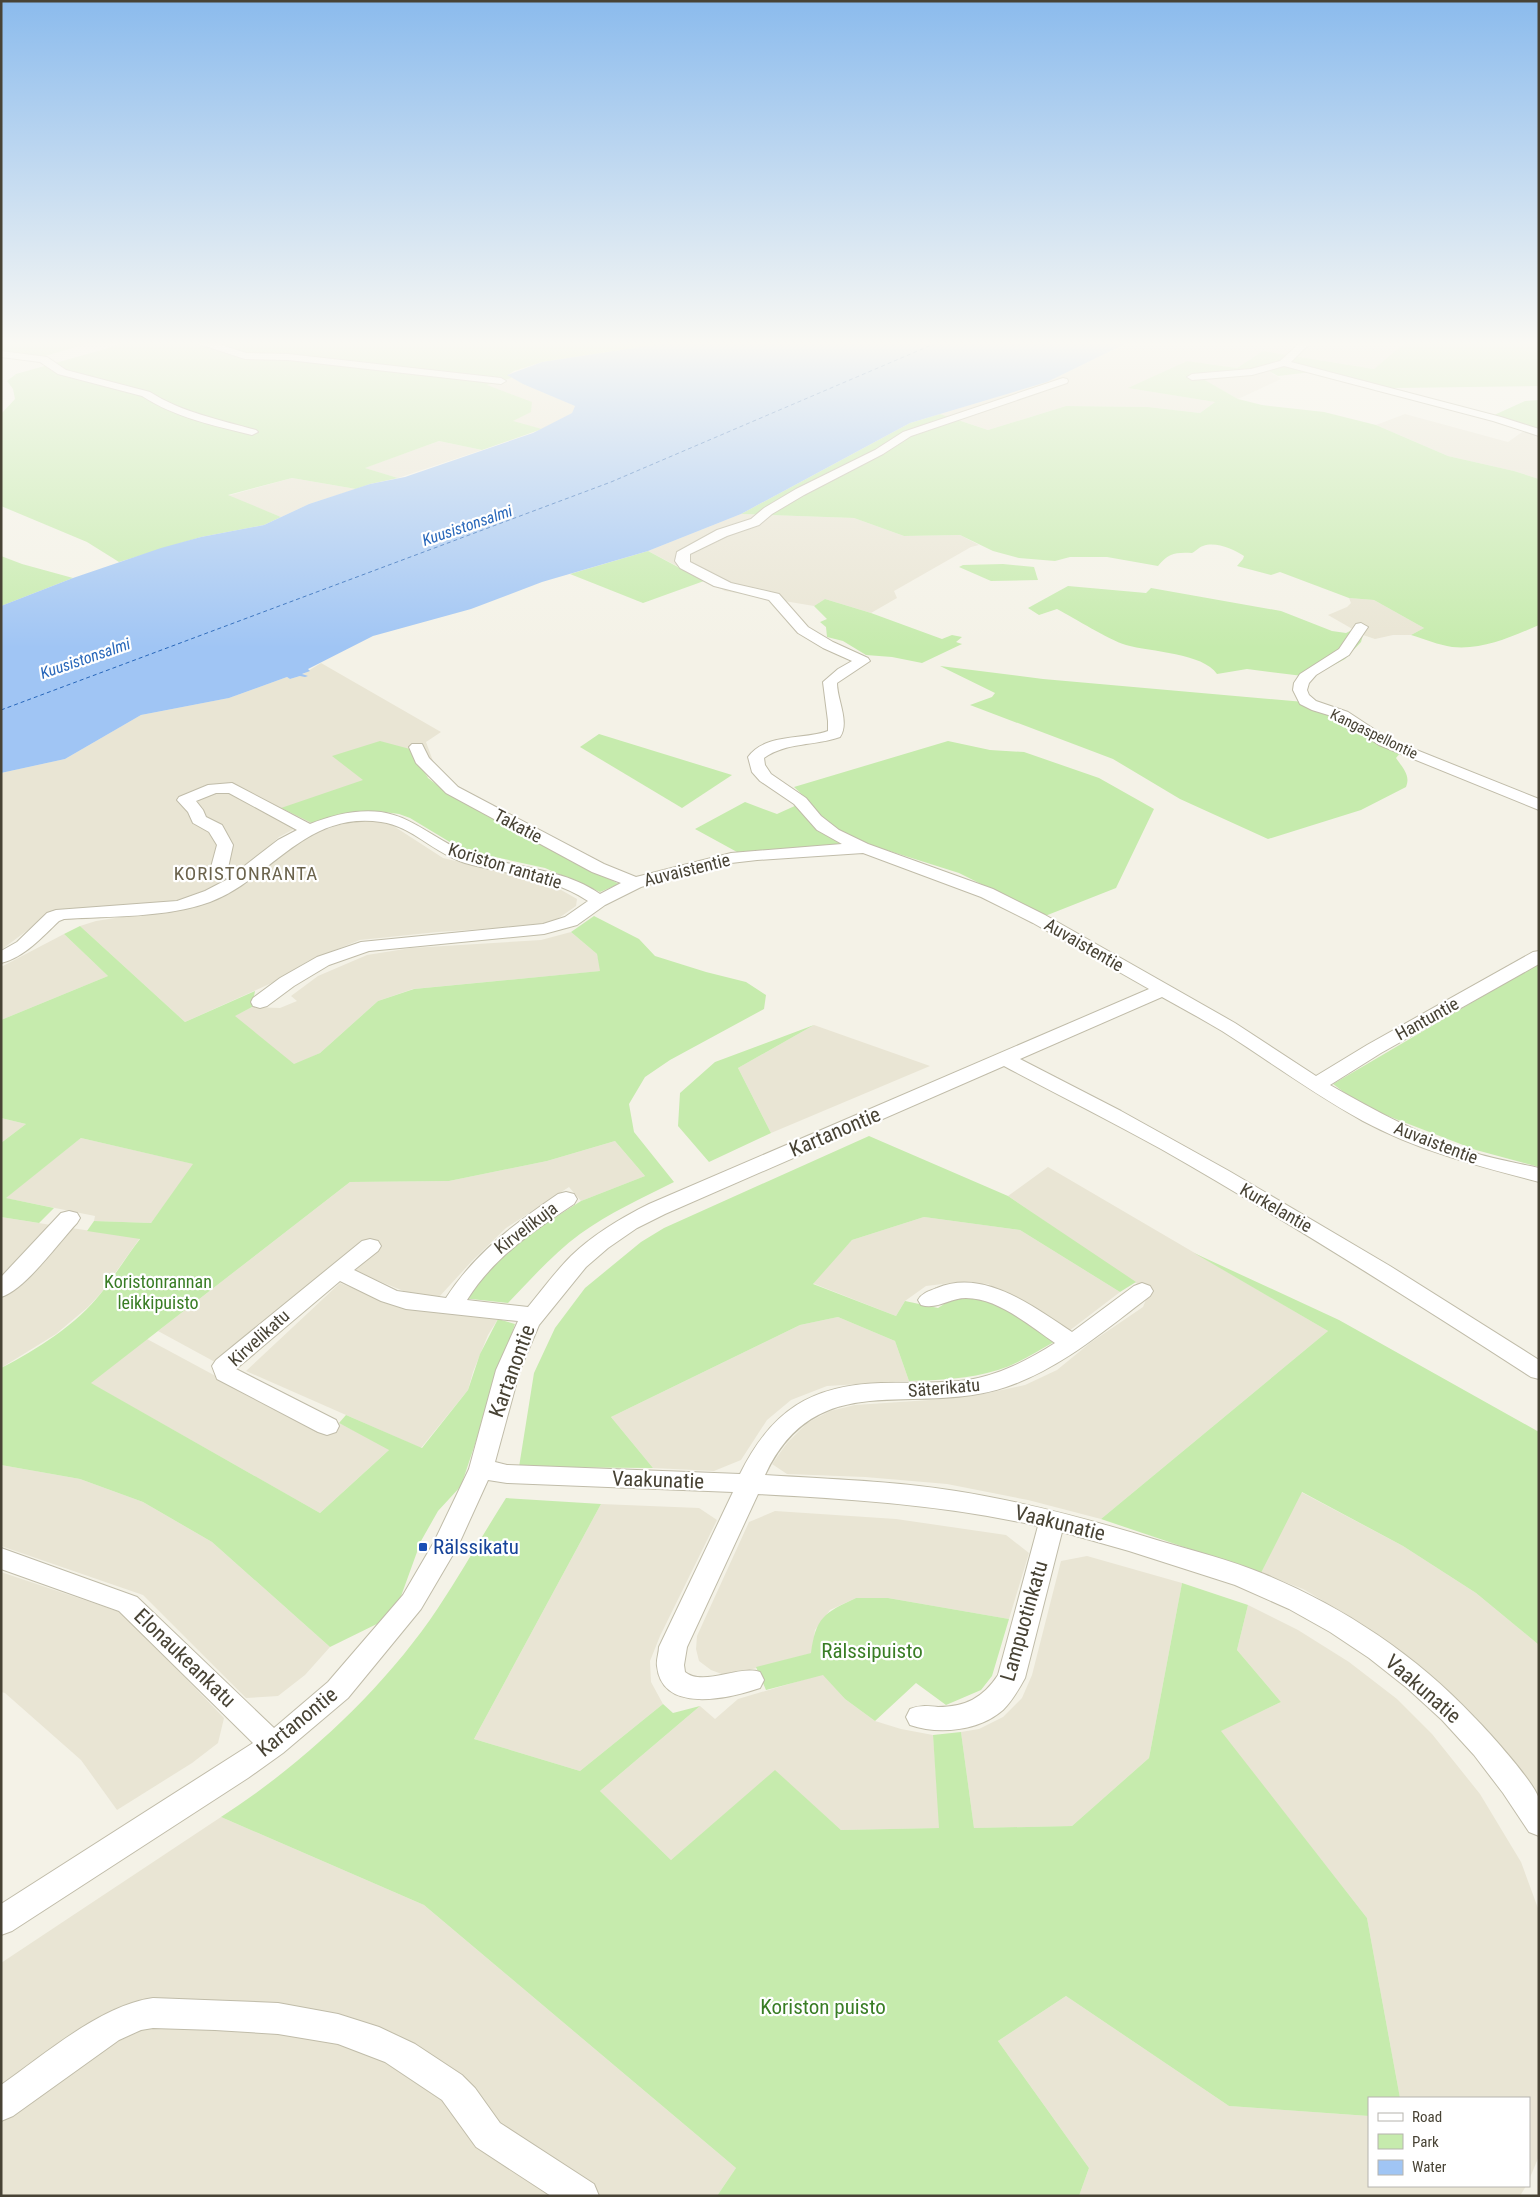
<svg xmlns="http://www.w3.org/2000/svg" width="1540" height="2197" viewBox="0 0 1540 2197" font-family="'Roboto Condensed',sans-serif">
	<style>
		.residential { fill: #e9e5d4 }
		.green { fill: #c6ebad }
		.water { fill: #a0c5f4 }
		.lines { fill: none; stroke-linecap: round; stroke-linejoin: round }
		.ferry { stroke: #2867ba; stroke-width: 1; stroke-dasharray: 4 3; stroke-linecap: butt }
		.minor-casing { stroke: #c0bca9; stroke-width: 2 }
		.minor { fill: #fff; fill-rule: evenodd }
		.transit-dot { fill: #1a4fb4; stroke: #fff; stroke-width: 2 }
		.labels { text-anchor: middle; stroke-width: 4.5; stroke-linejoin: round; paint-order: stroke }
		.far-street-label { font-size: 15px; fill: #484335; stroke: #fff }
		.far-water-label { font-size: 16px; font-style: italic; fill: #2867ba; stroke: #fff }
		.street-label { font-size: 18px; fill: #484335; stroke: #fff }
		.park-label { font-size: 18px; fill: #397d25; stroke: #fff }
		.neighbourhood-label { font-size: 19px; letter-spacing: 1px; fill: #6b634c; stroke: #fff }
		.near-street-label { font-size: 21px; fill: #484335; stroke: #fff }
		.near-transit-label { font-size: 21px; fill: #164399; stroke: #fff; text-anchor: start }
		.near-park-label { font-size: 21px; fill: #397d25; stroke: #fff }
	</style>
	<rect width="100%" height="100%" fill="#f4f2e7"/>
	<!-- residential -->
	<g class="residential">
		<polygon points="1131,341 1293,341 1323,345 1329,341 1409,341 1374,369 1263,351 1237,368 1187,361 1129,388 1215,402 1200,413 1148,407 1066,406 988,430 940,414 1047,382"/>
		<polygon points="1262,367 1281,379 1238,399 1195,375"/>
		<polygon points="512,378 575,406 572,413 542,429 512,422 487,385"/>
		<polygon points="1405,414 1508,442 1525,430 1539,435 1539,479 1514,471 1448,456 1376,425"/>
		<polygon points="439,441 482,450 398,478 364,468"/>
		<polygon points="292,478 356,489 309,504 281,517 227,496"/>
		<polygon points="741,514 854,518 904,536 960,535 979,545 971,547 894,591 897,598 871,613 825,599 814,606 725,591 648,551"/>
		<polygon points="1349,598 1374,600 1424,628 1411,635 1393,635 1375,639 1363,635 1328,615 1347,607 1351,603"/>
		<polygon points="321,663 441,732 426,742 437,772 370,811 343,814 294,829 279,837 243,871 229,882 185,899 44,918 1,950 1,773 65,759 141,715 229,698 287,677 290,679 300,676"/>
		<polygon points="352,821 374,821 392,825 443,858 547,882 577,899 576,906 556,920 543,925 438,932 360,940 308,961 276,981 185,1022 80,926 96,921 197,905 220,898 249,882 296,839"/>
		<polygon points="571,932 597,954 601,971 413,989 378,1001 320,1053 294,1065 234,1016 252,1007 280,1008 297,1001 291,996 318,976 367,955 411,948 541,940"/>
		<polygon points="64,934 108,976 1,1020 1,967"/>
		<polygon points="814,1025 930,1066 771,1133 738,1068"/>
		<polygon points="1,1118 26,1124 1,1143"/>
		<polygon points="81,1138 194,1164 151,1223 94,1221 95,1216 5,1198"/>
		<polygon points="615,1141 645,1176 581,1201 569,1187 506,1228 472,1261 439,1297 411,1294 354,1271 380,1245 367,1239 215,1362 158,1331 350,1182 449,1181 547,1161"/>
		<polygon points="1048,1167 1328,1331 1101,1519 1028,1500 947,1484 865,1477 787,1474 772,1464 787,1443 807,1423 830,1411 855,1405 945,1399 988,1393 1025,1385 1057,1370 1090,1343 1143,1307 1149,1292 1008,1196"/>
		<polygon points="1,1217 51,1225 1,1278"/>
		<polygon points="924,1217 1020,1230 1120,1292 1069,1331 988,1284 959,1282 926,1286 905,1301 896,1316 812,1283 852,1240"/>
		<polygon points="71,1228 140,1238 101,1293 88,1307 56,1334 1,1368 1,1299 33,1270"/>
		<polygon points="340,1283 401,1308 498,1319 488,1335 473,1372 468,1390 421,1448 246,1371"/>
		<polygon points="838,1317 895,1341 909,1381 827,1386 791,1400 767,1420 741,1460 714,1471 653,1468 611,1417 800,1325"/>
		<polygon points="147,1339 325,1435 339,1423 390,1449 320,1513 90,1383"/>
		<polygon points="1,1465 80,1479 143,1502 212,1542 330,1647 305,1675 278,1696 246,1698 143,1595 1,1546"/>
		<polygon points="1301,1492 1403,1546 1476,1593 1539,1645 1539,1803 1392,1646 1344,1613 1303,1589 1261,1573"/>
		<polygon points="601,1504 699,1508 717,1520 660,1636 650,1661 651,1682 663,1704 580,1771 474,1739"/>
		<polygon points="775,1511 896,1519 1006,1535 1029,1553 1009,1619 888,1598 856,1598 830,1610 815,1630 812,1653 727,1676 711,1670 699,1661 696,1649 697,1636 749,1522"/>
		<polygon points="1087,1556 1182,1583 1149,1758 1072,1826 974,1828 961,1732 979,1729 1003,1717 1022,1698 1032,1675 1061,1561"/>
		<polygon points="1,1572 123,1613 224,1718 218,1743 192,1763 117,1810 81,1760 5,1693 1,1692"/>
		<polygon points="1248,1605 1298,1630 1349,1662 1397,1699 1432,1734 1480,1794 1521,1862 1539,1911 1539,2156 1529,2180 1529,2098 1400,2098 1367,1918 1220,1731 1281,1702 1237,1650"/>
		<polygon points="823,1674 845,1699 875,1721 901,1729 933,1735 940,1828 841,1830 775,1771 671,1860 600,1791 700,1706 715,1719 738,1699"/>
		<polygon points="221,1817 424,1905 736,2168 717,2196 1,2196 1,1963"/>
		<polygon points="1066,1996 1229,2106 1369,2116 1369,2186 1526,2186 1520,2196 1079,2196 1089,2168 998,2041"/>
	</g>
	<!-- green -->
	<g class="green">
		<polygon points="1,341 96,341 45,356 1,353"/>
		<polygon points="126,341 679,341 542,362 514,371 508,375 512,378 487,385 532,402 531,412 513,421 542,429 482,450 439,441 365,468 398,478 370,484 356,489 292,478 228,495 281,517 264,525 201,537 119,562 87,542 1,506 1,414 15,399 13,389 7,381 16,374 105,349"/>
		<path d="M1407 341H1539V386L1395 388 1386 392 1311 372 1278 376 1262 367 1246 371 1196 375 1238 399 1262 405 1324 412 1376 425 1448 456 1514 471 1539 479V625C1511 637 1484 650 1452 647 1439 645 1424 639 1411 635L1424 628 1374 600 1349 598 1280 572 1271 575 1237 566 1243 559 1244 556C1234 549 1215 541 1203 546 1199 547 1196 551 1192 553 1177 552 1168 553 1158 566L1107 557H1070L1055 561 1019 558 993 551 960 535 904 536 854 518 741 514 910 423 940 414 988 430 1066 406 1148 407 1200 413 1215 402 1128 388 1187 361 1237 368 1263 351 1374 369Z"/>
		<polygon points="1539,400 1539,435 1492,416 1525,401"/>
		<polygon points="648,551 704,581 643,603 570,574"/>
		<polygon points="1,556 22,564 73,578 1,606"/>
		<polygon points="1003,564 1034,567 1038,580 991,581 959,567 963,565"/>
		<path d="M1068 586 1146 593 1151 588 1281 611 1332 631 1346 633 1352 630 1363 635 1361 642 1345 659 1311 677 1247 669 1217 674C1203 653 1151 652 1126 645 1107 639 1076 619 1057 609L1039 615 1028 608Z"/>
		<polygon points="825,599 871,613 942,639 952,635 962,637 956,642 962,644 922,663 892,657 866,655 843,641 827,637 826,627 820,622 827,619 814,606"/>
		<path d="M940 666 1043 679 1316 703 1401 752 1396 758C1402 767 1411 775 1406 787L1361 810 1268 839 1180 799 1113 759 970 705 992 697 995 693Z"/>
		<polygon points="599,734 732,775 682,808 580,747"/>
		<polygon points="380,741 410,749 428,778 446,792 468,805 619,884 600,892 545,868 463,850 410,818 399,814 377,811 363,812 316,825 281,808 363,780 332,756"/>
		<polygon points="948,741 990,750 1024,752 1099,778 1154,809 1116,888 1045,916 959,873 864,843 737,852 695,829 745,802 777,814 808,800 794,787"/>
		<path d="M594 916 639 939 655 956 706 972 746 982 766 995 764 1009 670 1060 645 1077 629 1104 634 1132 674 1182C642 1198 609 1213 580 1234 553 1254 531 1279 508 1303L462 1298 513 1244 581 1201 645 1176 615 1141 547 1161 449 1181 350 1182 91 1383 320 1513 389 1450 339 1423 346 1415 422 1448 468 1390 480 1354 498 1319 515 1324 461 1486 438 1511 421 1541 400 1599 387 1619 330 1647 212 1542 143 1502 80 1479 1 1465V1368C38 1349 76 1325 102 1292 115 1275 127 1256 140 1239L87 1231 94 1221 151 1223 193 1164 81 1138 6 1198 54 1208 39 1223 1 1217V1143L26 1124 1 1118V1020L108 976 64 934 80 926 185 1022 255 991 252 1007 235 1016 294 1064 320 1053 378 1001 414 989 600 971 597 954 571 932Z"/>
		<polygon points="1539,963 1539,1167 1476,1150 1362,1106 1333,1084"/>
		<polygon points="814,1025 738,1068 771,1133 709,1162 678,1126 680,1093 715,1062"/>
		<path d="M869 1136 1008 1196 1136 1282 1120 1292 1020 1230 924 1217 852 1240 813 1284 896 1316 905 1301 938 1308C943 1305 949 1300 955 1298 982 1287 1032 1327 1054 1342 1036 1352 1018 1364 998 1370 969 1379 939 1380 909 1381L895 1341 838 1317 800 1325 611 1417 653 1468 519 1467 534 1373 555 1328 585 1288 641 1242 664 1228Z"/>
		<polygon points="1194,1253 1339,1320 1539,1432 1539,1645 1476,1593 1403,1546 1302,1492 1261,1573 1101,1519 1328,1331"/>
		<path d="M506 1498 601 1504 474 1739 580 1771 663 1704 673 1713 700 1706 600 1791 671 1860 775 1770 841 1830 939 1828 933 1735 961 1732 974 1828 1072 1826 1149 1758 1182 1583 1248 1605 1237 1650 1281 1702 1221 1731 1367 1918 1400 2098H1369V2116L1229 2106 1066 1996 998 2041 1089 2168 1079 2196H717L736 2168 424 1905 221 1817C303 1764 384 1689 438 1608 462 1572 483 1534 506 1498Z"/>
		<path d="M856 1598H888L1009 1619 992 1676 981 1690 946 1705 916 1683 875 1721 845 1699 823 1675 766 1690 756 1667 811 1653C816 1617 824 1613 856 1598Z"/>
	</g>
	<!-- water -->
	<polygon class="water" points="679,341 1131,341 1047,382 910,423 741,514 648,551 542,582 471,609 373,636 308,669 310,671 302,674 308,676 305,677 300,676 290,679 287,677 229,698 141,715 65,759 1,773 1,606 73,578 161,548 201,537 264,525 309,504 370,484 405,477 533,433 572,413 575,406 523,384 507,375 542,362"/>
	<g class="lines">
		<!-- ferry -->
		<polyline class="ferry" points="1,710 611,482 941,341"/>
		<!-- minor casing -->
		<g class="minor-casing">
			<g id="minor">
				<polygon points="195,341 209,341 246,353 288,354 501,378 506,381 501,384 288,360 245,359 196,343"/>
				<polygon points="1302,341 1312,341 1291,362 1501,417 1539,429 1539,436 1493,421 1284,366 1252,375 1192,380 1187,377 1192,374 1251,369 1280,361"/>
				<path d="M1 351 47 357 66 370 150 392C181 412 220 420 256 430L258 432 252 435C215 426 174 417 142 396L58 374 40 362 1 357Z"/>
				<path d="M1063 378 1067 379 1068 381 1067 383 911 436 883 454 804 495 772 514 759 525 727 536 690 554V562L731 583 779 594 808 627 833 642 868 658 870 661 837 683C837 700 850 722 840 737 815 746 786 742 764 758L765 765 771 774 806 798 821 816 839 830 868 844 993 889 1045 915 1235 1023 1316 1076 1367 1045 1533 952 1539 951V964L1381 1053 1330 1085C1376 1111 1421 1136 1472 1152 1493 1159 1517 1163 1539 1168V1182C1478 1166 1419 1151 1363 1121 1314 1094 1269 1061 1222 1031 1202 1019 1182 1008 1162 997L1020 1059 1121 1111 1229 1171 1390 1266 1539 1360V1379L1531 1377C1409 1298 1287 1221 1161 1149 1109 1120 1056 1094 1004 1066L665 1214 637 1228 608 1248 586 1267 539 1325 520 1370 495 1462 507 1465 740 1474C771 1411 811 1385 881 1383 910 1382 939 1384 968 1380 1000 1375 1028 1360 1055 1343 1030 1326 998 1298 966 1298 950 1298 937 1310 921 1305L918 1300C922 1293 929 1291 937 1288 984 1268 1034 1307 1072 1332L1134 1286 1142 1283 1150 1286 1153 1291 1150 1296C1105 1330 1060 1369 1006 1387 913 1418 817 1364 765 1475 828 1479 893 1481 956 1491 1025 1502 1092 1520 1160 1541 1195 1551 1230 1560 1264 1574 1342 1606 1416 1655 1474 1717 1488 1731 1535 1783 1539 1799 1540 1810 1539 1824 1539 1836L1529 1832 1503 1793 1474 1755 1442 1720 1407 1688 1369 1658 1330 1632 1289 1609 1235 1585 1129 1551 1062 1532 1025 1678C1019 1689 1012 1701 1003 1710 979 1731 939 1735 910 1725L906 1717 910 1709C920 1705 927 1706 938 1707 965 1707 983 1698 998 1675L1038 1526C945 1505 852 1499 758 1494L687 1647 684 1665 685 1672C703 1687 738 1665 760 1672L764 1680 760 1688C730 1698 662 1715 657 1666 656 1660 659 1653 659 1647L733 1492 507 1483 488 1480 458 1546 421 1609 348 1698 283 1753 248 1778 12 1931 1 1935V1904L253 1743 119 1611 1 1569V1548L137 1597 274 1728 328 1682 403 1595 434 1542 469 1469 496 1370 518 1321 406 1309 381 1301 340 1281 236 1369 336 1420 339 1426 336 1432 327 1435 318 1432 217 1379 212 1366 216 1360 362 1241 370 1239 378 1241 381 1246 378 1251 354 1270 397 1291 446 1298C475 1253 514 1224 558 1194L566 1192 574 1194 577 1199 574 1204C533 1231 493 1258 467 1300L528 1307C542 1290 556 1271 571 1256 594 1234 621 1218 649 1204L1149 989 1033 923 981 897 863 853 757 860 731 863 695 871 641 887 605 905 577 925 544 934 369 951 329 965 294 986 267 1006 260 1008 253 1006 251 1002 253 998 280 978 317 957 361 942 543 924 565 917 588 901C551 876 507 875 465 863 435 854 412 826 381 822 305 811 271 879 210 902 166 918 111 916 64 919L59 921C42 937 25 957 1 963V951L17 942 47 913 56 910 177 901 205 891 228 879 213 875 210 871 217 845 209 832 193 823 188 812 177 800 179 797 208 785 232 783 310 824C332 815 357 809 381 812 414 817 436 841 466 852 511 869 560 866 600 894L621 883 592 872 446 793 416 763 409 747 412 744H422L429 758 458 787 604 864 636 877 731 853 842 844 817 830 794 804 760 781 752 772 748 757C765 733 804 740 828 731V721L823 682 838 669 852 661 823 648 798 633 769 600 714 586 680 568 675 561 677 552 717 530 751 519 764 508 796 489 875 450 903 432ZM216 793H229L297 830 278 840 238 871 228 868 233 845 222 825 206 817 203 810 196 801Z"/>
				<polygon points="1361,623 1368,627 1349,655 1316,675 1309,683 1307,690 1309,695 1316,701 1348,712 1389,739 1539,799 1539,810 1379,745 1338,718 1312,710 1300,704 1293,690 1294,683 1300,674 1339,649 1356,624"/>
				<path d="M69 1211 77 1213 80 1218 77 1223C59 1242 25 1290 1 1297V1277L61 1213Z"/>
				<path d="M153 1998 278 2003 338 2014 379 2027 415 2044 462 2075 475 2088 500 2123 594 2184 599 2196H551L476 2147 442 2100 385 2062 338 2044 278 2034 215 2030 153 2028 141 2030 119 2040 13 2116 1 2121V2085C44 2055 101 2005 153 1998Z"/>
			</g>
		</g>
		<!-- minor -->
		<use href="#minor" class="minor"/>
	</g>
	<!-- sky -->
	<linearGradient id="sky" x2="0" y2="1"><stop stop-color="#8bbbed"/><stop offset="0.53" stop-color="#faf9f4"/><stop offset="1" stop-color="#faf9f4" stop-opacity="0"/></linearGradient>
	<rect width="1540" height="648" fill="url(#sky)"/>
	<!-- markers -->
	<rect class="transit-dot" x="418" y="1542" width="10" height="10" rx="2.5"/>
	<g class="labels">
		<!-- far-street labels -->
		<g class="far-street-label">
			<text transform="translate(1374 734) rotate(26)" y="5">Kangaspellontie</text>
		</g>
		<!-- far-water labels -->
		<g class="far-water-label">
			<text transform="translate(467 525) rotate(-19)" y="6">Kuusistonsalmi</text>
			<text transform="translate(85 658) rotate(-19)" y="6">Kuusistonsalmi</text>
		</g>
		<!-- street labels -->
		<g class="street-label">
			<text transform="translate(518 826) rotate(28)" y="6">Takatie</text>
			<text transform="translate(505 866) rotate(17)" y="6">Koriston rantatie</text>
			<text transform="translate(687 870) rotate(-14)" y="6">Auvaistentie</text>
			<text transform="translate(1084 945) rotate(30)" y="6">Auvaistentie</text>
			<text transform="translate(1427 1019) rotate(-29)" y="6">Hantuntie</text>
			<text transform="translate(1436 1143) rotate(21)" y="6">Auvaistentie</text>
			<text transform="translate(1276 1208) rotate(30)" y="6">Kurkelantie</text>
			<text transform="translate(526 1228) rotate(-37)" y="6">Kirvelikuja</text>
			<text transform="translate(259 1338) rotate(-42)" y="6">Kirvelikatu</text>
			<text transform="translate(944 1388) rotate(-5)" y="6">Säterikatu</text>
		</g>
		<!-- park labels -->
		<g class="park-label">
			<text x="158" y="1288">Koristonrannan<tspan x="158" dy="21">leikkipuisto</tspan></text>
		</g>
		<!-- neighbourhood labels -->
		<g class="neighbourhood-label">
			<text x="246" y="880">KORISTONRANTA</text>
		</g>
		<!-- near-street labels -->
		<g class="near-street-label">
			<text transform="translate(835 1132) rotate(-23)" y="7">Kartanontie</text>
			<text transform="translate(512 1371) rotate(-70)" y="7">Kartanontie</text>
			<text transform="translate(658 1480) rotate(2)" y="7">Vaakunatie</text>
			<text transform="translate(1060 1523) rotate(14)" y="7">Vaakunatie</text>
			<text transform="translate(1024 1621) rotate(-74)" y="7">Lampuotinkatu</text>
			<text transform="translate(185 1658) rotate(44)" y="7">Elonaukeankatu</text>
			<text transform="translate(1423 1689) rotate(41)" y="7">Vaakunatie</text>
			<text transform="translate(297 1722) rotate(-39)" y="7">Kartanontie</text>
		</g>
		<!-- near-transit labels -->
		<g class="near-transit-label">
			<text x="433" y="1554">Rälssikatu</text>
		</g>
		<!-- near-park labels -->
		<g class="near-park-label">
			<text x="872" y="1658">Rälssipuisto</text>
			<text x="823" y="2014">Koriston puisto</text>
		</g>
	</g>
	<!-- border -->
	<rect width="1540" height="2197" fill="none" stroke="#484335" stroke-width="5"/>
	<!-- legend -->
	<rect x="1368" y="2097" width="162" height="90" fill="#ffffff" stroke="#b6b4ae"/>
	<rect x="1378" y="2113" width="25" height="8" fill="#ffffff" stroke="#b6b4ae"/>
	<text x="1412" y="2122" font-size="15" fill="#484335">Road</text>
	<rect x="1378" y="2134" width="25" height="15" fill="#c6ebad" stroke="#b6b4ae"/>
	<text x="1412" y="2147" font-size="15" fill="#484335">Park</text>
	<rect x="1378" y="2160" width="25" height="15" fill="#a0c5f4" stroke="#b6b4ae"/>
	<text x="1412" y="2172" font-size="15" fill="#484335">Water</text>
</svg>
